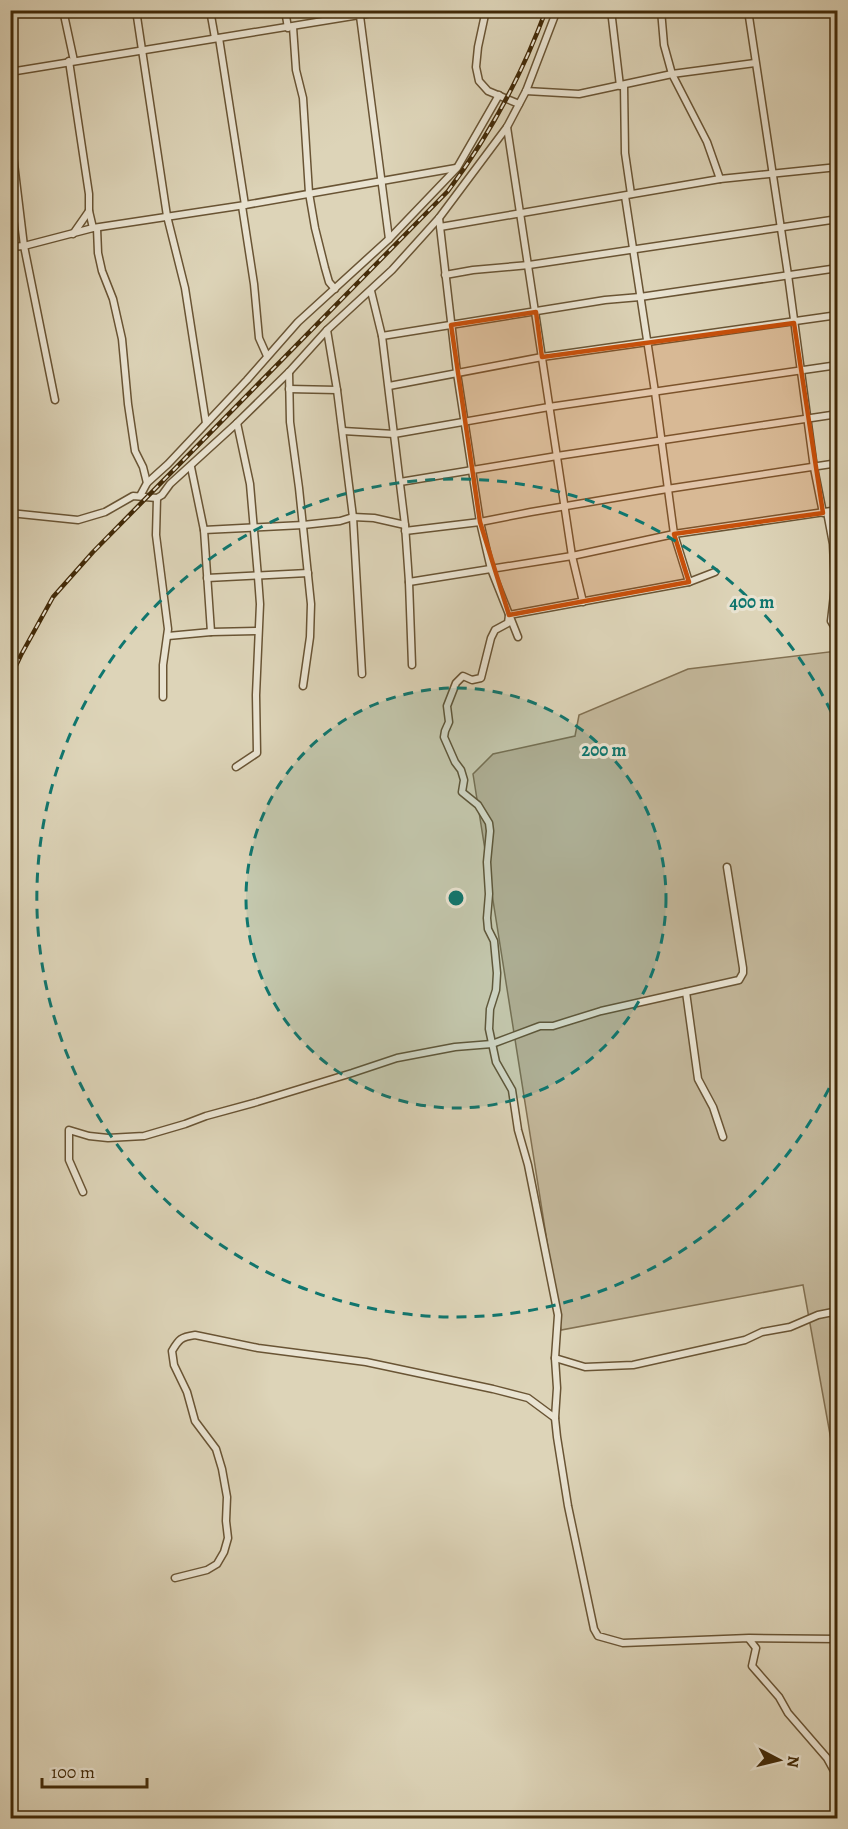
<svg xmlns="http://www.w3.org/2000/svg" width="848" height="1829" viewBox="0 0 848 1829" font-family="Alegreya,serif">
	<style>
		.green { fill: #c3b79a; stroke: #827051; stroke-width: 1.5 }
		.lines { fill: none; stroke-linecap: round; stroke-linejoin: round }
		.street-casing { stroke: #695434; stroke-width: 9 }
		.street { stroke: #e9e3d1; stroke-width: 6 }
		.rail-casing { stroke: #422a08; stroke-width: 4.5 }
		.rail { stroke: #e9e3d1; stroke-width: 2; stroke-dasharray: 7; stroke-linecap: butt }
		.marked { fill: #c7500b; fill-opacity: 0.2; stroke: #c7500b; stroke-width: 4.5; stroke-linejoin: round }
		.ring { fill: none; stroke: #0f766e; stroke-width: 3; stroke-dasharray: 10 8 }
		.centre { fill: #0f766e; stroke: #e9e3d1; stroke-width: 3 }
		.ring-label { font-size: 18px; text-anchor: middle; font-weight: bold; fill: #0f766e; stroke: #e9e3d1; stroke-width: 6; stroke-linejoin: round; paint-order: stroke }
	</style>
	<rect width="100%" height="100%" fill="#ddd4b8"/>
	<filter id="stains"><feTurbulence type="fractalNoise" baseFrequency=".00333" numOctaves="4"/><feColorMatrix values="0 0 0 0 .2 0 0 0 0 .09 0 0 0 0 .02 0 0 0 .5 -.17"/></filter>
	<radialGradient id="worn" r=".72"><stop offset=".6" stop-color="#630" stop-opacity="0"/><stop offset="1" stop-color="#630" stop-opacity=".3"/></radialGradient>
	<!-- green -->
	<polygon class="green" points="837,651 837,1473 803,1285 561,1330 473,774 493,754 575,736 579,715 688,669"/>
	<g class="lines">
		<!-- street casing -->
		<g class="street-casing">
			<g id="street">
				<polyline points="63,10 74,61"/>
				<polyline points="136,10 167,216 185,288 206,423"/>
				<polyline points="210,10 215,38"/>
				<polyline points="285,10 288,28"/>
				<polyline points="486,10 478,47 476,67 479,81 488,91 519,104"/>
				<polyline points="611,10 620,86"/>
				<polyline points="661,10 664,45 672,74 707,142 720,179"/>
				<polyline points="748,10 788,275 814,468 823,513"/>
				<polyline points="360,16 389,239"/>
				<polyline points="293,27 296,70 303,98 309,193 315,228 325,268 329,282 335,289"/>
				<polyline points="219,38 245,205"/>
				<polyline points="69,61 89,194 89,211 93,228"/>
				<polyline points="10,72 390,10"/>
				<polyline points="624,85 625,153 631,194"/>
				<polyline points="526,91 579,94 672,74 755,63"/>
				<polyline points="507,127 572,556 583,602"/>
				<polyline points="10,130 24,246 55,400"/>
				<polyline points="625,196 655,392 674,534 689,582"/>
				<polyline points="242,206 254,284 259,338 267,356"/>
				<polyline points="439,218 457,373 480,522 491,569 518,637"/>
				<polyline points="440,227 720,179 838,167"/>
				<polyline points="97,228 98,253 102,271 113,299 122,339 128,404 135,451 143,467 147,483"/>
				<polyline points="73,234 89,211"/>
				<polyline points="10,247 24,246 93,228 245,205 456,168"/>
				<polyline points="445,275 473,270 529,265 838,219"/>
				<polyline points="371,291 382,336 405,525 409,582 412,665"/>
				<polyline points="327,330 337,390 353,517 362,674"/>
				<polyline points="382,336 605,300 640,297 838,268"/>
				<polyline points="289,372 290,422 299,488 311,604 310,637 303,686"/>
				<polyline points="389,386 542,357 838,315"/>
				<polyline points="289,389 337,390"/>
				<polyline points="343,431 394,434 549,407 838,365"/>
				<polyline points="191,467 204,530 211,632"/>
				<polyline points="400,482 557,456 838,414"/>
				<polyline points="140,496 147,483 168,464 247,380 298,322 389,239 457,168 499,95"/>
				<polyline points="157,498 156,535 168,629 163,665 163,697"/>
				<polyline points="827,512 833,544 835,586 831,621 838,633"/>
				<polyline points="10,513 78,520 105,512 133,496 157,498 162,495 170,484 237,423 289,372 327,330 392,270 439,218 507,127 526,91 557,10"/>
				<polyline points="204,530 303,525 340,521 353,517 374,518 405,525"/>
				<polyline points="405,531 480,522 531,512 667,489 838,463"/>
				<polyline points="715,572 689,582 509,615 508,623 495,630 491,638 481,678 472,680 463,676 456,683 447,706 449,722 445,731 444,737 455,762 461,770 464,780 462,792 478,805 489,823 490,831 487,862 489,894 487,918 488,929 494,941 497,973 496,990 490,1009 489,1029 496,1062 512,1090 518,1130 528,1165 558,1315 555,1358 557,1388 555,1418 557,1437 568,1506 594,1629 598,1636 623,1643 749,1638 838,1639"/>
				<polyline points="207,578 308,573"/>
				<polyline points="409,582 572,556 674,534 838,510"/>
				<polyline points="168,636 211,632 258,631"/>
				<polyline points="236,767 257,753 256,695 260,604 258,577 250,484 237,423"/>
				<polyline points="686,992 698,1079 713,1107 723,1137"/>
				<polyline points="83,1192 69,1160 69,1130 89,1136 108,1138 144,1136 185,1124 206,1116 257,1102 352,1073 397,1058 455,1047 492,1044 540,1026 553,1026 601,1011 739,980 743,973 743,968 727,867"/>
				<polyline points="555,1358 585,1367 633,1365 745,1340 762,1332 790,1327 818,1315 838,1311"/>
				<path d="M175 1578 207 1570 217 1564 224 1552 228 1538 226 1521 227 1497 222 1469 216 1449 195 1421 187 1392 174 1365 172 1351C179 1339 181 1337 195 1335L258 1348 366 1362 493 1389 528 1398 555 1418"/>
				<polyline points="749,1639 756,1648 752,1666 779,1697 788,1713 827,1758 838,1778"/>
			</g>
		</g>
		<!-- street -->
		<use href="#street" class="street"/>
		<!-- rail casing -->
		<g class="rail-casing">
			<path id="rail" d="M10 678 21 655 53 597 93 552 448 191C489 136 522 75 546 10"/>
		</g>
		<!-- rail -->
		<use href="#rail" class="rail"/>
	</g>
	<!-- marked area -->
	<path class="marked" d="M536 312 542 357 794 323 823 513 674 534 689 582 509 615 480 522 451 325Z"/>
	<!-- distance rings -->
	<circle cx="456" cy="898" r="210" fill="#0f766e" fill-opacity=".12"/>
	<g class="ring">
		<circle cx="456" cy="898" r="210"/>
		<path d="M837 1072A419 419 0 1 1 837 724"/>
	</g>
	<circle cx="456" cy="898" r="9" class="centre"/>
	<g class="ring-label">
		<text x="752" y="608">400 m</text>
		<text x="604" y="756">200 m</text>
	</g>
	<!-- margin -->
	<rect width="848" height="1829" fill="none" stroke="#ddd4b8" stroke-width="36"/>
	<rect x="12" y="12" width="824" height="1805" fill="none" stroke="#422a08" stroke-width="3"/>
	<rect x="18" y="18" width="812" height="1793" fill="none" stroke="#422a08" stroke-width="1.5"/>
	<!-- north arrow -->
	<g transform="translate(779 1760) rotate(97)" stroke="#e9e3d1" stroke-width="4.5" paint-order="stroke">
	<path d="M0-4.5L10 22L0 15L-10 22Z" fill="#422a08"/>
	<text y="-9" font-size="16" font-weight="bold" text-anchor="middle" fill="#422a08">N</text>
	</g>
	<!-- scale -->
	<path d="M42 1778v9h105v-9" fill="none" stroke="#422a08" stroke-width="3"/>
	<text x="51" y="1778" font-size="18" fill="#422a08" stroke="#e9e3d1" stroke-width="4.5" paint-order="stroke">100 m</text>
	<rect width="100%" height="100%" filter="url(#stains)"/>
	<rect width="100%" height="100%" fill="url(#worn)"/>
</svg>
